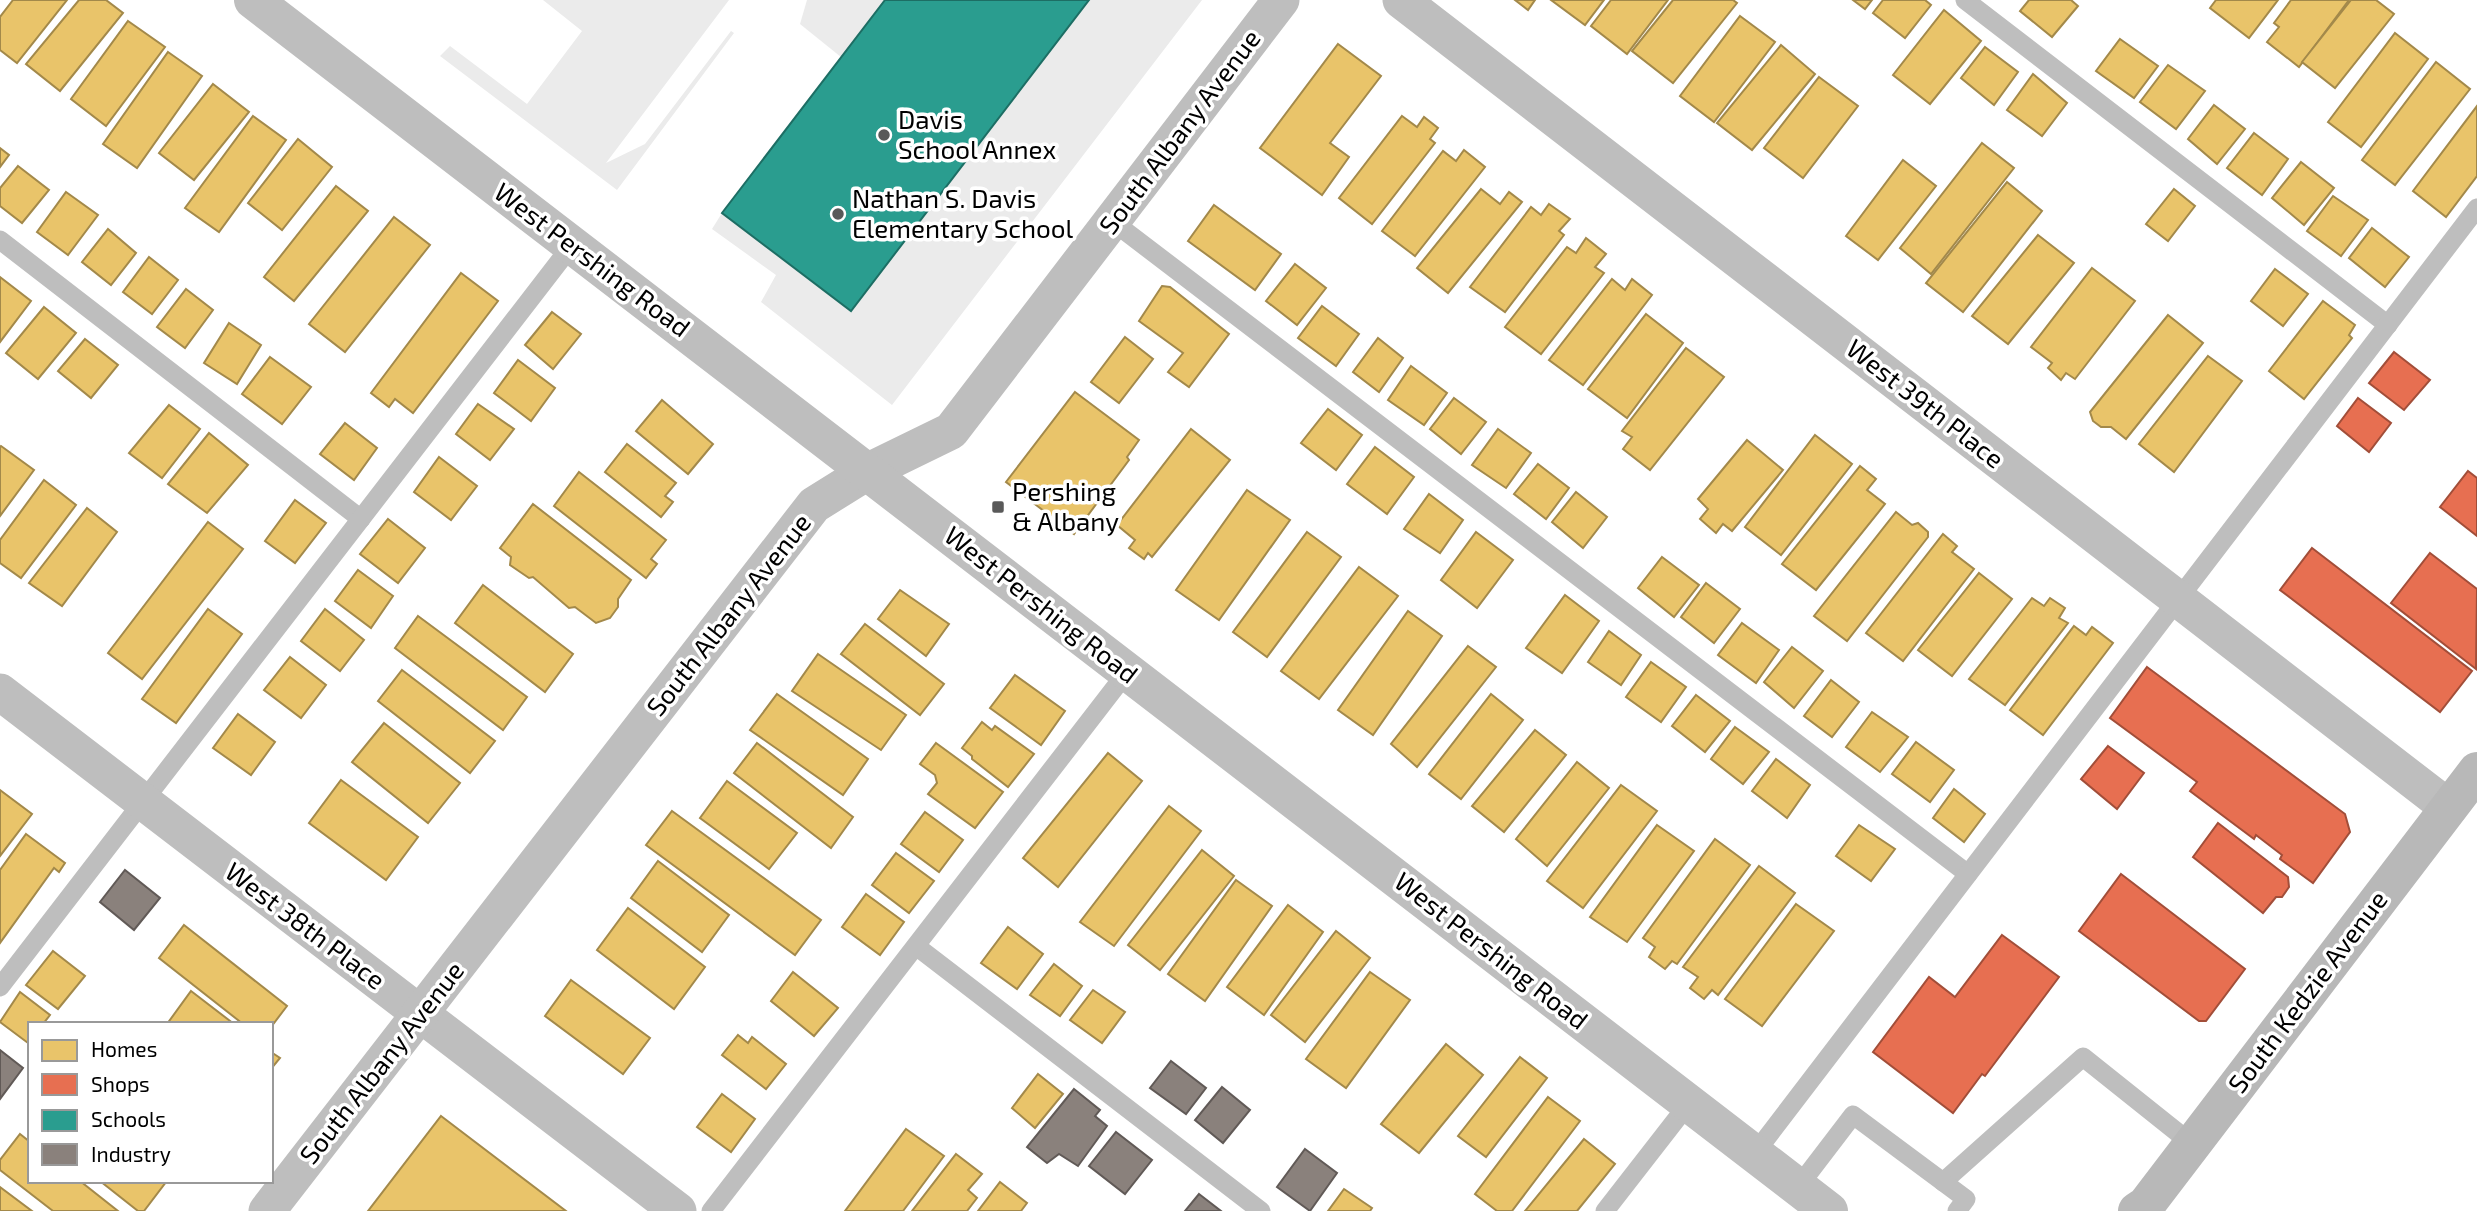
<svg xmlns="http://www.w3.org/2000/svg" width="2477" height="1211" viewBox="0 0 2477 1211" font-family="'Exo 2',sans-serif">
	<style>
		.green { fill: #ebebeb }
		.homes { fill: #e9c46a; stroke: #a3894a; stroke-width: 2 }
		.shops { fill: #e76f51; stroke: #a24e39; stroke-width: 2 }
		.schools { fill: #2a9d8f; stroke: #1d6e64; stroke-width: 2 }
		.industry { fill: #8a817c; stroke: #615a57; stroke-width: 2 }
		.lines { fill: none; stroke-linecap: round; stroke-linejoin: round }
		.service { stroke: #bebebe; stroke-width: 19 }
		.minor { stroke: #bebebe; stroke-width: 37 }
		.tertiary { stroke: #bebebe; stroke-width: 38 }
		.secondary { stroke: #b8b8b8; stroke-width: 38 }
		.poi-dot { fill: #595959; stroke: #fff; stroke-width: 2.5 }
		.labels { text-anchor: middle; stroke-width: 7; stroke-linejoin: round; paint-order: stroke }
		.poi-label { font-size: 26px; fill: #000; stroke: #fff; text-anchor: start }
		.street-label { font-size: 26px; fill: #000; stroke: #fff }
	</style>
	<rect width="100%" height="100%" fill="#fff"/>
	<!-- green -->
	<g class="green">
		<polygon points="543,0 729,0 606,163 645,144 731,31 734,33 617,190 440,56 450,46 527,104 582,31"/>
		<polygon points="807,0 885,0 841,57 800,24"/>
		<polygon points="1089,0 1202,0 892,405 761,302 776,275 712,229 722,213 851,311"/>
	</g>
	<!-- homes -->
	<g class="homes">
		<polygon points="13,0 67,0 17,63 0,50 0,17"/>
		<polygon points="79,0 106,0 123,13 60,91 26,64"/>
		<polygon points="1515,0 1535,0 1528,10"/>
		<polygon points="1551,0 1604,0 1585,25"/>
		<polygon points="1611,0 1668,0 1627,54 1591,26"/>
		<polygon points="1673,0 1733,0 1737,3 1673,83 1632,51"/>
		<polygon points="1853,0 1872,0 1865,9"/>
		<polygon points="1883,0 1925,0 1931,5 1905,38 1873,13"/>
		<polygon points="2029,0 2071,0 2078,6 2052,37 2020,11"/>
		<polygon points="2216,0 2278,0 2249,38 2210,8"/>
		<polygon points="2291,0 2349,0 2299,67 2267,42 2279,27 2274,23"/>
		<polygon points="2351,0 2376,0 2394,14 2335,88 2302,62"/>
		<polygon points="1944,10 1981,41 1930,104 1893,75"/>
		<polygon points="1740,16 1775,42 1714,122 1680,96"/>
		<polygon points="128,21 165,47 106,126 71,99"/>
		<polygon points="2395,33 2428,59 2361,147 2328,122"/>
		<polygon points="2120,39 2158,66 2134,98 2096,71"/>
		<polygon points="1338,44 1381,76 1330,143 1349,157 1322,195 1260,148"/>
		<polygon points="1781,45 1815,74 1752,150 1717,123"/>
		<polygon points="1985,47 2018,72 1994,105 1961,78"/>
		<polygon points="168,52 202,76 137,168 103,144"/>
		<polygon points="2436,62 2470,89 2395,185 2362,160"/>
		<polygon points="2168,65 2205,91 2176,129 2140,102"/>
		<polygon points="2033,74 2067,103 2042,136 2007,110"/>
		<polygon points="1819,77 1858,106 1803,178 1764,148"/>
		<polygon points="213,84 249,112 194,180 159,153"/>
		<polygon points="2214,105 2245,129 2217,164 2188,139"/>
		<polygon points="2477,106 2477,176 2446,217 2413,191"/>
		<polygon points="253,116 286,140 219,232 185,208"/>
		<polygon points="1402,116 1417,127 1424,117 1438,128 1430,139 1435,143 1372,224 1339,198"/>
		<polygon points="2254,133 2288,159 2262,195 2227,168"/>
		<polygon points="298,139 332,167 282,230 248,203"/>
		<polygon points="1982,143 2014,168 1931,274 1900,248"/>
		<polygon points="0,148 9,155 0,167"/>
		<polygon points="1464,150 1485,167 1415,256 1382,231 1443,151 1456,161"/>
		<polygon points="1903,160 1936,186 1878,260 1846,236"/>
		<polygon points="2301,162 2334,188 2304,225 2272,198"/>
		<polygon points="18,166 49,190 22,223 0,206 0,188"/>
		<polygon points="2007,182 2042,211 1963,312 1926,283"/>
		<polygon points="336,186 368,211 294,301 264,277"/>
		<polygon points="1481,189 1500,204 1509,192 1522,202 1448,293 1417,268"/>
		<polygon points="2174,189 2195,206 2168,241 2146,224"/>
		<polygon points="66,192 98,215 68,255 37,232"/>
		<polygon points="2333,196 2368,220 2341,256 2307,231"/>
		<polygon points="1549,204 1570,219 1559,231 1564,235 1505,312 1470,287 1531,207 1541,215"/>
		<polygon points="1214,205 1281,254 1255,290 1188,241"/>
		<polygon points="394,217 430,245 345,352 309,324"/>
		<polygon points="2372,228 2409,257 2385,287 2349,258"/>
		<polygon points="108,229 136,253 111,285 82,262"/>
		<polygon points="2038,235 2074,263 2008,344 1972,316"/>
		<polygon points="1586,238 1606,254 1595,267 1604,273 1541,354 1505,327 1567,247 1576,253"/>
		<polygon points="149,257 178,280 152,314 123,292"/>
		<polygon points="1295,264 1326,288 1297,325 1266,301"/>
		<polygon points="2092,268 2135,301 2075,379 2066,373 2061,380 2048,368 2052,363 2031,347"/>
		<polygon points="2275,269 2308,294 2283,326 2251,301"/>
		<polygon points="461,273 498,301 413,413 395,399 389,407 371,393"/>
		<polygon points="0,277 31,301 0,342"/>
		<polygon points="1612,279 1625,290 1632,279 1652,295 1583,385 1549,360"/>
		<polygon points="1162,286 1170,287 1229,334 1189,387 1168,372 1183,353 1139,321"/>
		<polygon points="186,289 213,310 185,348 157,327"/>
		<polygon points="2323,301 2355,325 2349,335 2352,338 2304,399 2269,371"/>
		<polygon points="1322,306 1359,334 1336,366 1298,338"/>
		<polygon points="44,307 76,333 38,379 6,353"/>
		<polygon points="552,312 581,334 553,369 525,345"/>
		<polygon points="1646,314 1683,343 1627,418 1588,389"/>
		<polygon points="2168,315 2203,343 2126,439 2111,427 2101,427 2093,421 2090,412"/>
		<polygon points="229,323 261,345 237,384 204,363"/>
		<polygon points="1125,337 1153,359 1119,403 1091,382"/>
		<polygon points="1378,338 1403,358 1379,392 1353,372"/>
		<polygon points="85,339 118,365 91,398 58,371"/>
		<polygon points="1686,348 1724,377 1650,470 1623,449 1632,437 1622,431"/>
		<polygon points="2208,356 2242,381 2174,472 2139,444"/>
		<polygon points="270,357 311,387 282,424 242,394"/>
		<polygon points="518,360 555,388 531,421 494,393"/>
		<polygon points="1411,366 1447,393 1424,425 1388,400"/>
		<polygon points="1075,392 1139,440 1127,457 1129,460 1074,534 1006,482"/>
		<polygon points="1454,398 1486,422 1461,454 1430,429"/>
		<polygon points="662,400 713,444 688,474 636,431"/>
		<polygon points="478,404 514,429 490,460 456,434"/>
		<polygon points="169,405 200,429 162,478 129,453"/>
		<polygon points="1328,409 1362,435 1336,470 1301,443"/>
		<polygon points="345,423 377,448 354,480 320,454"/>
		<polygon points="1191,429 1230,460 1152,557 1148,553 1144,559 1129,548 1135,540 1117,525"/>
		<polygon points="1498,429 1531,453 1506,488 1472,465"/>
		<polygon points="209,433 248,465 207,513 168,484"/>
		<polygon points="1815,435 1852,464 1781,555 1745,527"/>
		<polygon points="1747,440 1783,470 1732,531 1723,524 1716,533 1700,519 1708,509 1698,499"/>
		<polygon points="627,444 676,483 665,496 673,502 661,517 605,472"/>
		<polygon points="1,446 34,470 0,516 0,447"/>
		<polygon points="1375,447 1414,477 1387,514 1347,484"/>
		<polygon points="439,457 477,486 451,520 414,492"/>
		<polygon points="1538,464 1569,488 1546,519 1514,494"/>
		<polygon points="1860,466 1876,479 1867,490 1885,504 1816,590 1782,564"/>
		<polygon points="579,472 666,540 651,559 657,564 646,578 554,506"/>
		<polygon points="44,480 76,505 21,578 0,563 0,540"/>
		<polygon points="1247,490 1290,520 1219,620 1176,590"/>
		<polygon points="1576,492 1607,517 1583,548 1552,522"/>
		<polygon points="1429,494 1463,520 1440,553 1404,529"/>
		<polygon points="295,500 326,523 295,563 265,541"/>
		<polygon points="533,504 631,580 618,599 618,607 610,618 596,623 575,607 569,608 533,577 529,578 510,565 511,557 500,548"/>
		<polygon points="87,508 117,532 62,606 29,583"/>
		<polygon points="1896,512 1912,525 1918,523 1928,532 1928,537 1847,641 1814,616"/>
		<polygon points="388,519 425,548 398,583 360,554"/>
		<polygon points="208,522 243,549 142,679 108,653"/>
		<polygon points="1307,532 1341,557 1267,657 1233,632"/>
		<polygon points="1476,532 1513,560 1477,608 1441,580"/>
		<polygon points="1943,534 1957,546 1952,552 1974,569 1903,661 1866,633"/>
		<polygon points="1662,557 1699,585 1674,617 1638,588"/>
		<polygon points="1359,567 1398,596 1319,699 1281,671"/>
		<polygon points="358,570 393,596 371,628 335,601"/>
		<polygon points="1979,573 2012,599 1952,676 1918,650"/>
		<polygon points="1706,583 1740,609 1714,643 1681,617"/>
		<polygon points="483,585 573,654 545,692 455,623"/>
		<polygon points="900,590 949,624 926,656 878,619"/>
		<polygon points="1565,595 1599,621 1562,673 1526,648"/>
		<polygon points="2032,598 2044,606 2050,598 2065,608 2059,618 2068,623 2005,705 1969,679"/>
		<polygon points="208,609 242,634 176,723 142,699"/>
		<polygon points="325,609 364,640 340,671 301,641"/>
		<polygon points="1408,611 1442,636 1373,735 1338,710"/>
		<polygon points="418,616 527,697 503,730 395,648"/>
		<polygon points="1742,623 1779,650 1756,683 1718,655"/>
		<polygon points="865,624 944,684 920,715 841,654"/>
		<polygon points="2074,626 2086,635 2092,627 2113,643 2043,735 2010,710"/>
		<polygon points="1609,631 1641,655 1621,685 1588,662"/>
		<polygon points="1468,646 1496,667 1417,767 1391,744"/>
		<polygon points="1792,647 1823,671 1794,708 1764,682"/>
		<polygon points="818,654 906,715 881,750 792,691"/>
		<polygon points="290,657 326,685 301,718 264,690"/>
		<polygon points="1651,662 1686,687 1661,722 1626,697"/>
		<polygon points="402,670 495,741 470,773 378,701"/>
		<polygon points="1015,675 1065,711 1041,745 990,708"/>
		<polygon points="1831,680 1859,702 1832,737 1804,716"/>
		<polygon points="777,694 868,759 843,795 750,730"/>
		<polygon points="1491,694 1523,720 1461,799 1429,774"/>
		<polygon points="1696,695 1730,721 1705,752 1672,726"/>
		<polygon points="1872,712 1908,737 1880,772 1846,747"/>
		<polygon points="238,714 275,742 251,775 213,748"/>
		<polygon points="982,722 992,730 995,726 1034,754 1008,787 972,759 972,756 962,748"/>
		<polygon points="384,723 460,783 428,823 352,762"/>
		<polygon points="1735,727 1769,752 1743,784 1711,759"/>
		<polygon points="1535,730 1566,755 1504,832 1472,806"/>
		<polygon points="1916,742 1954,770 1930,802 1892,774"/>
		<polygon points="757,743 853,817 831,848 734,773"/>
		<polygon points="936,743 1003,792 975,828 928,794 937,783 935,775 920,764"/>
		<polygon points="1108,753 1142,781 1058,887 1023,858"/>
		<polygon points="1776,759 1810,785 1787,818 1752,791"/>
		<polygon points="1577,762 1609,788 1547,866 1516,839"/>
		<polygon points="341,780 418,837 386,880 309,823"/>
		<polygon points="727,781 797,833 769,869 700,818"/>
		<polygon points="1621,785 1657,811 1583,908 1547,881"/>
		<polygon points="1954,789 1985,814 1964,842 1933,818"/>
		<polygon points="0,790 32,814 0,856"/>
		<polygon points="1169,806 1201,831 1114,946 1080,922"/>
		<polygon points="672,811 821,920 795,955 646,845"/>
		<polygon points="925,812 963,840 939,872 901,844"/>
		<polygon points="1657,825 1694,851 1627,942 1590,917"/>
		<polygon points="1859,825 1895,849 1871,881 1836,856"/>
		<polygon points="26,834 65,863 59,872 54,868 0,943 0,870"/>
		<polygon points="1715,839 1750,865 1677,964 1672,961 1665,969 1649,957 1655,947 1643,938"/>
		<polygon points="1202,850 1234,876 1160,970 1128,945"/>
		<polygon points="896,853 934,881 909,913 872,885"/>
		<polygon points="658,861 729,915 702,952 631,898"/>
		<polygon points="1759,866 1795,893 1718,995 1712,990 1704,999 1690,988 1698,977 1683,967"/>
		<polygon points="1236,880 1272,906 1205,1001 1168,974"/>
		<polygon points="866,894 904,922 880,955 842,927"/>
		<polygon points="1796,904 1834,931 1762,1026 1725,999"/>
		<polygon points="1288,905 1323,932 1264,1015 1227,987"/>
		<polygon points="628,908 705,967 674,1009 597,950"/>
		<polygon points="184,925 287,1006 271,1027 271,1024 243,1024 159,958"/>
		<polygon points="1008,927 1043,954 1017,989 981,963"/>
		<polygon points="1336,931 1370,958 1305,1042 1271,1015"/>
		<polygon points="53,951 85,976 58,1009 26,985"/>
		<polygon points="1054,964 1082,986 1060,1016 1030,995"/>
		<polygon points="793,972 838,1008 814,1036 771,1001"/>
		<polygon points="1370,972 1410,1000 1346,1088 1306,1059"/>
		<polygon points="571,980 650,1038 623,1074 545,1016"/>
		<polygon points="1093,990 1125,1012 1102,1043 1070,1020"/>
		<polygon points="191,991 234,1024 167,1024"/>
		<polygon points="20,992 50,1015 43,1024 30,1024 28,1043 0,1022"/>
		<polygon points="738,1035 748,1043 752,1037 786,1064 766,1089 722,1055"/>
		<polygon points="1446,1044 1483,1075 1419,1153 1381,1124"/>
		<polygon points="271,1052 280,1058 271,1069"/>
		<polygon points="1520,1057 1547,1078 1486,1157 1458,1136"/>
		<polygon points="1038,1074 1063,1094 1035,1128 1012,1108"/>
		<polygon points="722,1094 755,1119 731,1152 697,1127"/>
		<polygon points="1548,1097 1580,1121 1512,1211 1497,1211 1475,1194"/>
		<polygon points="441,1116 566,1211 368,1211"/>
		<polygon points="906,1129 944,1156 903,1211 845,1211"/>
		<polygon points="20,1134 30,1142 30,1181 80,1181 118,1211 53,1211 0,1170 0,1160"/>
		<polygon points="1584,1139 1615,1164 1577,1211 1525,1211"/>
		<polygon points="956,1154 982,1174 968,1190 977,1198 967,1211 912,1211"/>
		<polygon points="100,1181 165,1181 166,1182 144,1211 138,1211"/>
		<polygon points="1000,1182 1027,1203 1021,1211 978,1211"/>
		<polygon points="0,1187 32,1211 0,1211"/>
		<polygon points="1344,1189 1372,1208 1370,1211 1328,1211"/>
	</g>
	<!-- shops -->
	<g class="shops">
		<polygon points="2394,352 2430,380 2404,410 2369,383"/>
		<polygon points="2358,398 2391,423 2369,452 2337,426"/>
		<polygon points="2468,471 2477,478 2477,536 2440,507"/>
		<polygon points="2312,548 2472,671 2440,712 2280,590"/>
		<polygon points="2430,553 2477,589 2476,669 2391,603"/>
		<polygon points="2147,667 2345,814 2350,832 2313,883 2280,859 2282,855 2256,835 2254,839 2190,791 2197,782 2110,718"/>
		<polygon points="2108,746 2144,773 2117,809 2081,779"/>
		<polygon points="2218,823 2288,877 2289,887 2282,897 2276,897 2263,913 2193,857"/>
		<polygon points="2121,874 2245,969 2206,1021 2199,1021 2079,931"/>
		<polygon points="2002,935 2059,977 1985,1076 1982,1074 1953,1113 1873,1052 1929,977 1955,997"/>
	</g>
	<!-- schools -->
	<polygon class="schools" points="885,0 1089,0 851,311 722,213"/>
	<!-- industry -->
	<g class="industry">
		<polygon points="125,870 160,898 134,930 100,902"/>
		<polygon points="0,1050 23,1068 0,1099"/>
		<polygon points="1171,1061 1206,1088 1186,1114 1150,1088"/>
		<polygon points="1222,1087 1250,1110 1223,1143 1195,1120"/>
		<polygon points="1074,1089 1100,1110 1095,1116 1107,1126 1078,1166 1059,1154 1047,1163 1027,1147"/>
		<polygon points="1116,1132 1152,1160 1125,1194 1089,1166"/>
		<polygon points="1305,1149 1337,1173 1310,1211 1277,1187"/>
		<polygon points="1199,1194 1221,1211 1185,1211"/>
	</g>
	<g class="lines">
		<!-- service -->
		<g class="service">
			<polyline points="1965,0 2388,325"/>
			<polyline points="1112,221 1968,874"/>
			<polyline points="0,240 361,519"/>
			<polyline points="916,946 1261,1211"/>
			<polyline points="0,987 572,245"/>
			<polyline points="1755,1153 2477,208"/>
			<polyline points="1943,1182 2083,1057 2192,1144"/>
			<polyline points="1798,1187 1853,1115 1966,1199 1957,1211"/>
			<polyline points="711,1211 1127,672"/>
			<polyline points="1605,1211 1689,1103"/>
		</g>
		<!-- minor -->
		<g class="minor">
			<polyline points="1401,0 2449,808"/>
			<polyline points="0,692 678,1211"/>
			<polyline points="267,1211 814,505 867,472 951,431 1281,0"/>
		</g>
		<!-- tertiary -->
		<polyline class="tertiary" points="253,0 1829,1211"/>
		<!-- secondary -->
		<polyline class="secondary" points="2137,1211 2146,1205 2477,771"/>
	</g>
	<!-- markers -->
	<g class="poi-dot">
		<circle cx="884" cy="135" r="7"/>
		<circle cx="838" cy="214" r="7"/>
		<rect x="991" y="500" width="14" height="14" rx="3.5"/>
	</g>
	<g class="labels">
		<!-- poi labels -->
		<g class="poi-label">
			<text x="898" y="129">Davis<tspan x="898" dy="30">School Annex</tspan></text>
			<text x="852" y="208">Nathan S. Davis<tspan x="852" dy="30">Elementary School</tspan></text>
			<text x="1012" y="501">Pershing<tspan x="1012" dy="30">&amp; Albany</tspan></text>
		</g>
		<!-- street labels -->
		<g class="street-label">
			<text transform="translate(1180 132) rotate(-53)" y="9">South Albany Avenue</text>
			<text transform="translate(592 260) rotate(37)" y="9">West Pershing Road</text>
			<text transform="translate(1925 404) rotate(38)" y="9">West 39th Place</text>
			<text transform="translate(1041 605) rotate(38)" y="9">West Pershing Road</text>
			<text transform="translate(729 615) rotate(-52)" y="9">South Albany Avenue</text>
			<text transform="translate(305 926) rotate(37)" y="9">West 38th Place</text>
			<text transform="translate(1491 951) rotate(38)" y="9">West Pershing Road</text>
			<text transform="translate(2308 992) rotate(-53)" y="9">South Kedzie Avenue</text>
			<text transform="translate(382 1063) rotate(-52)" y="9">South Albany Avenue</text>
		</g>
	</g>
	<!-- legend -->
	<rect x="28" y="1022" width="245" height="161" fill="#ffffff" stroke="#999999" stroke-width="2"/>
	<rect x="42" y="1040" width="35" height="21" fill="#e9c46a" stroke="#999999" stroke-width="2"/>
	<text x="91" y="1057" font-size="21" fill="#000000">Homes</text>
	<rect x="42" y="1074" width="35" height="21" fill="#e76f51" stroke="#999999" stroke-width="2"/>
	<text x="91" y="1092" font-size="21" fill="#000000">Shops</text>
	<rect x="42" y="1110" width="35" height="21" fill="#2a9d8f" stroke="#999999" stroke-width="2"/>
	<text x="91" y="1127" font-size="21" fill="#000000">Schools</text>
	<rect x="42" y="1144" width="35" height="21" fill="#8a817c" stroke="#999999" stroke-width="2"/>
	<text x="91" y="1162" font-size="21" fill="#000000">Industry</text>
</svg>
